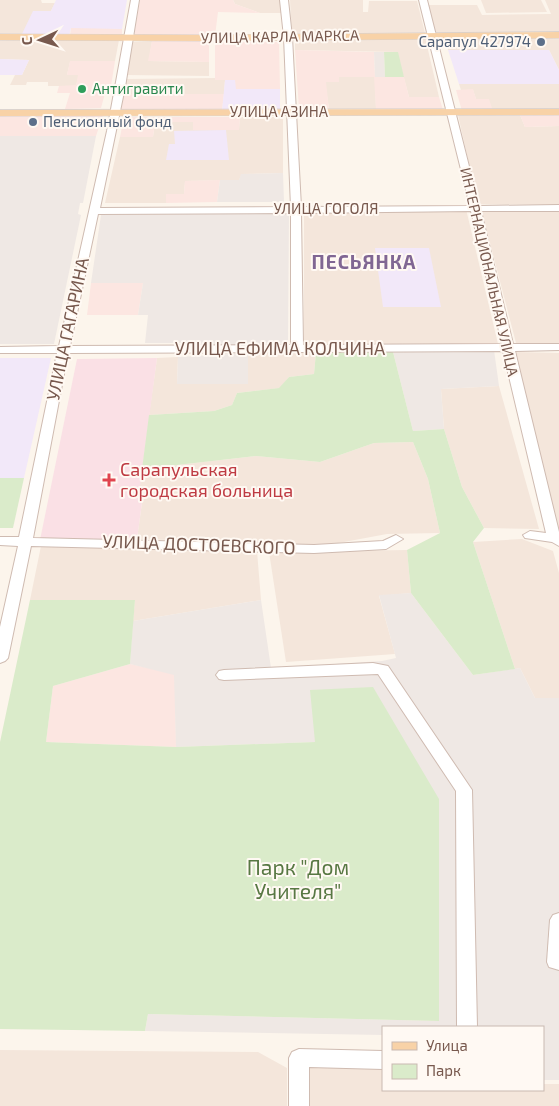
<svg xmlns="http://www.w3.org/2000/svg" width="559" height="1106" viewBox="0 0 559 1106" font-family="'Exo 2',sans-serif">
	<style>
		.residential { fill: #f4e6db }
		.commercial { fill: #fce6e1 }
		.industrial { fill: #efe8e4 }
		.education { fill: #f2e8f9 }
		.medical { fill: #fae0e5 }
		.green { fill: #daebca }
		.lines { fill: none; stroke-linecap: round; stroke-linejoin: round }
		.minor-casing { stroke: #cfbbb1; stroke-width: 2 }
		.major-casing { stroke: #d9d1cd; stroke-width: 1 }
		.minor { fill: #fff; fill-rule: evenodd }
		.major { fill: #f8d2a7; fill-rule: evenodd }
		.service-dot { fill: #5c6f8a; stroke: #fff9f3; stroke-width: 2 }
		.leisure-dot { fill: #2e9e5b; stroke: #fff9f3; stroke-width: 2 }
		.health-dot { fill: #e0444e; stroke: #fff9f3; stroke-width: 2 }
		.labels { text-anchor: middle; stroke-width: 4; stroke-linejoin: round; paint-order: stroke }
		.far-street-label { font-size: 15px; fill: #78594e; stroke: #fff9f3 }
		.far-service-label { font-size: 15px; fill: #4e5e75; stroke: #fff9f3; text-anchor: end }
		.far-leisure-label { font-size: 15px; fill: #27864d; stroke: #fff9f3; text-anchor: start }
		.street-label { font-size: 18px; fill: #78594e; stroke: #fff9f3 }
		.health-label { font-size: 18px; fill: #be3a42; stroke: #fff9f3; text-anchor: start }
		.far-district-label { font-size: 19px; font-weight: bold; letter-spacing: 1px; fill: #806693; stroke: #fff9f3 }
		.near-park-label { font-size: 21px; fill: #587843; stroke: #fff9f3 }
	</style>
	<rect width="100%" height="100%" fill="#fcf5ec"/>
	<!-- residential -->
	<g class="residential">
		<polygon points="0,0 41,0 42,3 55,3 51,11 21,36 0,35"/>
		<polygon points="233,0 281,0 281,13 260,13 235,4"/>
		<polygon points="290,0 363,0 363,12 368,12 369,1 417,1 425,33 292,34"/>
		<polygon points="481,0 541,0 547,12 486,13"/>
		<polygon points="545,0 559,0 559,32 434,33 427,5 477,5 482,15 551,14"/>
		<polygon points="425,37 439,97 409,97 397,52 295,50 295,38"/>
		<polygon points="445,37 559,37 559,70 549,50 448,50"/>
		<polygon points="0,40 119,40 115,61 70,62 67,75 79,75 76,86 48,86 48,82 27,82 26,85 10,85 15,75 22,75 29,60 0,59"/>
		<polygon points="152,41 149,61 209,62 209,76 126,75 132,42"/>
		<polygon points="339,77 375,77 376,109 329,109 325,82 338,82"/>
		<polygon points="215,78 216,80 225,80 224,94 123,94 126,79"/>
		<polygon points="459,84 559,84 559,110 493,111 476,99 473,90 461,90"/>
		<polygon points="458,115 520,115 525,127 559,126 559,205 478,204"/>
		<polygon points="240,117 283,117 283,173 242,174 239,180 185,181 184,194 167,194 166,203 105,203 120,137 153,137 155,122 194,122 194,130 239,129"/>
		<polygon points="466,209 498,344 304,346 304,211"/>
		<polygon points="482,212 559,212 559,343 516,343"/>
		<polygon points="316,352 314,374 289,377 280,388 237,393 232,405 214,411 149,415 157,358 178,357 177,384 248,384 248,353"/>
		<polygon points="515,352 559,353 559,533"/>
		<polygon points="499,386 539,529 484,528 462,487 444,429 441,389"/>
		<polygon points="413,442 428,479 440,533 387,534 317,547 299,547 243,542 137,539 144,488 139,488 142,469 256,456 320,462 374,443"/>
		<polygon points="522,539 553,551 559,573 559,698 535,698 520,668 515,669 473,542"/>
		<polygon points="41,546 257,551 261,600 133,621 135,600 30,600"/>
		<polygon points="407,550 411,593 379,596 395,654 286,662 269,552"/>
		<polygon points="0,1050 258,1052 287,1068 287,1106 0,1106"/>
		<polygon points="308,1064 383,1066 383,1090 543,1090 543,1084 559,1084 559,1106 308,1106"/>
	</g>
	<!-- commercial -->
	<g class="commercial">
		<polygon points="140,0 233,0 235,4 260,13 218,12 215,36 134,36"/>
		<polygon points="97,27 122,29 122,36 70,36 71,28"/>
		<polygon points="152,41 209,41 209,62 148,61"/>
		<polygon points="215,42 279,42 280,89 235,89 234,80 215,80"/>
		<polygon points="295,50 374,52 375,77 404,77 409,97 439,97 443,110 376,109 374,77 339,77 339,82 326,82 329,109 299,109"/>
		<polygon points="70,61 115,61 111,86 107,86 101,108 65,109 70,93 57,93 59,86 76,85 78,75 67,75"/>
		<polygon points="473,89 476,99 489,99 493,111 462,111 456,90"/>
		<polygon points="123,94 224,94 222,111 119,111"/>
		<polygon points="103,115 96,136 0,136 0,116"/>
		<polygon points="520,115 559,115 559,126 525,127"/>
		<polygon points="124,117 240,117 239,130 193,130 193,122 155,122 153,137 120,137"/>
		<polygon points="220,180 217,202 166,203 166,194 184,194 185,181"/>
		<polygon points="91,283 143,283 138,315 87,315"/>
		<polygon points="130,664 175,674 176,747 46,742 53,686"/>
	</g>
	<!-- industrial -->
	<g class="industrial">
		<polygon points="374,52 384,52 385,77 375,77"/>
		<polygon points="0,136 96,136 83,203 80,203 78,214 81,215 54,344 0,344"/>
		<polygon points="283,173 284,202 217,202 220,180 239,180 241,174"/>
		<polygon points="289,213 288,346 183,348 183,343 145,343 148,315 138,315 143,283 91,283 101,215"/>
		<polygon points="494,350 499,386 441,389 444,429 413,431 393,352"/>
		<polygon points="248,353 248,384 177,384 178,357"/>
		<polygon points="411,593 473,675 520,668 535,698 559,698 559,1080 543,1080 543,1027 383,1027 383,1035 145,1031 148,1014 439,1021 315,742 176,747 174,675 130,664 133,621 261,600 271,668 382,661 396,658 379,595"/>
	</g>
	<!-- education -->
	<g class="education">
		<polygon points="56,0 127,0 122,29 71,28 69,36 21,36 33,11 51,11"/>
		<polygon points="448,50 549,50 559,70 559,84 459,84"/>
		<polygon points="0,59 29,60 22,75 0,75"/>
		<polygon points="225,80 235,80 236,89 280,89 280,110 222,111"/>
		<polygon points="226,130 229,160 166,160 169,144 175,144 174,131"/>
		<polygon points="375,248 429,248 441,307 383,307"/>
		<polygon points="0,358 51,358 24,478 0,478"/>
	</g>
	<!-- medical -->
	<polygon class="medical" points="157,358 140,487 144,488 137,539 40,540 77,359"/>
	<!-- green -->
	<g class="green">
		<polygon points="384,52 398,52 404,77 385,77"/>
		<polygon points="316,352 393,352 413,431 444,429 462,487 484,528 473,542 515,669 473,675 411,593 407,550 440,533 428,479 413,442 374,443 320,462 256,456 142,469 149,415 214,411 232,405 237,393 279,388 289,377 314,374"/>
		<polygon points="0,478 24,478 13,528 0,528"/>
		<polygon points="30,600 135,600 130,664 53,686 46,742 176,747 315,742 310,690 373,687 439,799 439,1021 148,1014 145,1031 0,1029 0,742"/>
	</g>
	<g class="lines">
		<!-- minor casing -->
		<g class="minor-casing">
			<g id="minor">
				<path d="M131 0H139L125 87 100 208 291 207 284 37 280 0H288L292 37 301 207 470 206 419 0H427L479 206 559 205V211H481L513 344H559V350L515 351 559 532V546L552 542 525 538 523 535 530 531 546 533 503 351 68 353 33 538 314 545 383 541 396 535 403 539 386 549 314 553 31 546 8 658 5 661 0 663V627L18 546 0 545V537H19L57 353H0V347L59 346 107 131ZM471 211 502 344 303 345 301 213ZM291 213V345L70 346 98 214Z"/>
				<polygon points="373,663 388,666 472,790 477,1027 457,1027 456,791 378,674 224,680 219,679 216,675 219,671 224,670"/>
				<polygon points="559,913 559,970 549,967 547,962 550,920 553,915"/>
				<polygon points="299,1049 383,1051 383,1069 309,1067 309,1106 289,1106 289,1058 292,1052"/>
			</g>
		</g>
		<!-- major casing -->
		<g class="major-casing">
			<g id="major">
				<polygon points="559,32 559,38 206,41 0,40 0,34 206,35"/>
				<polygon points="559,109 559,115 0,116 0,110"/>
			</g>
		</g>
		<!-- minor -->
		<use href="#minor" class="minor"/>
		<!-- major -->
		<use href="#major" class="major"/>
	</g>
	<!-- markers -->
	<g class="service-dot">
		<circle cx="541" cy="42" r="5"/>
		<circle cx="33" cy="122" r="5"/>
	</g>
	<circle class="leisure-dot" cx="82" cy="89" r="5"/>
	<path class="health-dot" d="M106.5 472.5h5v5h5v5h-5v5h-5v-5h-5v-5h5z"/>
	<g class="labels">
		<!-- far-street labels -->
		<g class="far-street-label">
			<text transform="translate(280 37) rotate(-1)" y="5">УЛИЦА КАРЛА МАРКСА</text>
			<text x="279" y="117">УЛИЦА АЗИНА</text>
			<text x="326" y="214">УЛИЦА ГОГОЛЯ</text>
			<text transform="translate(489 272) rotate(77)" y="5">ИНТЕРНАЦИОНАЛЬНАЯ УЛИЦА</text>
		</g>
		<!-- far-service labels -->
		<g class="far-service-label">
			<text x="531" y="47">Сарапул 427974</text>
			<text x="43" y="127" text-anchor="start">Пенсионный фонд</text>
		</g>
		<!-- far-leisure labels -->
		<g class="far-leisure-label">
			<text x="92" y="94">Антигравити</text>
		</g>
		<!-- street labels -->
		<g class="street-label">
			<text transform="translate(68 329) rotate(-78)" y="6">УЛИЦА ГАГАРИНА</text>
			<text x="280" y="355">УЛИЦА ЕФИМА КОЛЧИНА</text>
			<text transform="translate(199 545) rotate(2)" y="6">УЛИЦА ДОСТОЕВСКОГО</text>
		</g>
		<!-- health labels -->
		<g class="health-label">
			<text x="120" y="476">Сарапульская<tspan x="120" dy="21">городская больница</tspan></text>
		</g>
		<!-- far-district labels -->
		<g class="far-district-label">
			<text x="364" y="269">ПЕСЬЯНКА</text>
		</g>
		<!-- near-park labels -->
		<g class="near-park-label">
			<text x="298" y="875">Парк "Дом<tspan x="298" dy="24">Учителя"</tspan></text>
		</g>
	</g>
	<!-- legend -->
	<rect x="382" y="1026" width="162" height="65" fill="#fff9f3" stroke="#c9b9b1"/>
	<rect x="392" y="1042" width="25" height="8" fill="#f8d2a7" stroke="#c9b9b1"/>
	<text x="426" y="1051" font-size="15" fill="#78594e">Улица</text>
	<rect x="392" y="1064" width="25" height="15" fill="#daebca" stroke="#c9b9b1"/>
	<text x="426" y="1076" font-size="15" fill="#78594e">Парк</text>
	<!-- north arrow -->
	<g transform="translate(40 40) rotate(266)" stroke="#fff9f3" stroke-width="4" paint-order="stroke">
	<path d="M0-4L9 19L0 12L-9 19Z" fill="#78594e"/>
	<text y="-8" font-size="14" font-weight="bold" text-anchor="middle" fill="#78594e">С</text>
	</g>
</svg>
